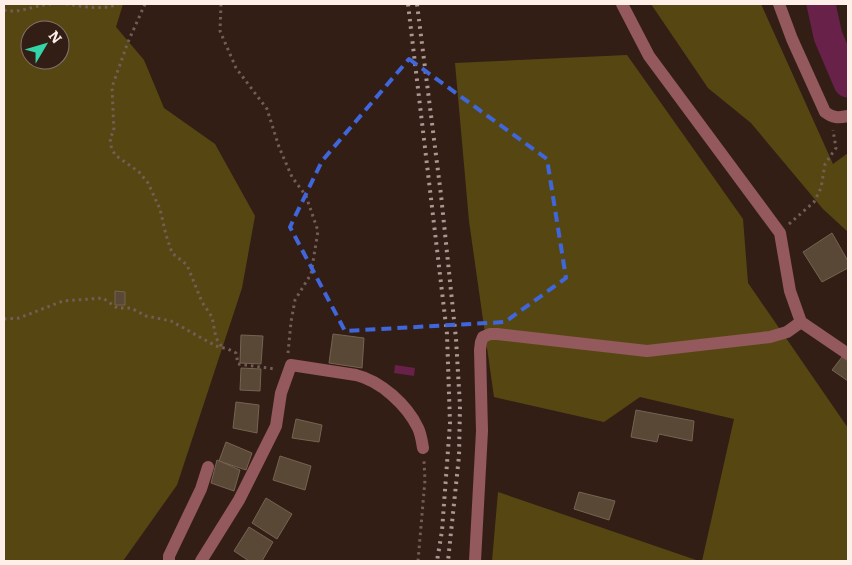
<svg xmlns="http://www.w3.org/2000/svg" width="852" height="565" viewBox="0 0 852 565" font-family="Literata,serif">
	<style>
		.green { fill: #564712; fill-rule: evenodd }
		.water { fill: #682148 }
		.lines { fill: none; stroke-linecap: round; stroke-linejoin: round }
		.river { stroke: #682148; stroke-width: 29 }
		.building { fill: #594836; stroke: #766351 }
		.path { stroke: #715e57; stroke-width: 3; stroke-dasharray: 2.5 4; stroke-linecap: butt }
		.minor { stroke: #93595d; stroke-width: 12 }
		.rail { stroke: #aa9791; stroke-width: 4; stroke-dasharray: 2.5 5; stroke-linecap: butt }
		.marked { fill: none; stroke: #3f66db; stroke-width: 4; stroke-dasharray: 10 6; stroke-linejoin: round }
	</style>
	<rect width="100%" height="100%" fill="#331e16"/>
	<!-- green -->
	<g class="green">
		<path d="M4 4H123L116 27 144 60 164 108 215 144 255 216 242 288 177 485 123 561H4ZM30 30H60V60H30Z"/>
		<polygon points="651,4 761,4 833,164 848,153 848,232 823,209 751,123 708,88"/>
		<polygon points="627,55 743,219 748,283 848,428 848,561 702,561 734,419 640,397 604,422 494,397 469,221 455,63"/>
		<polygon points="498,492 699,561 492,561"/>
	</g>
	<!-- water -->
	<polygon class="water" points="395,365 415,368 414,376 394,373"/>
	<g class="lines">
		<!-- river -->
		<polyline class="river" points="821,4 828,36 848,83"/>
	</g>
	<!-- building -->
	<g class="building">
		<polygon points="832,233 848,261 848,268 822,282 803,252"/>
		<polygon points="115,291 125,292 125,305 115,305"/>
		<polygon points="333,334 364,338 362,368 329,363"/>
		<polygon points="241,335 263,336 261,364 240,363"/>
		<polygon points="842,357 848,361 848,381 832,370"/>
		<polygon points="241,368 261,369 260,391 240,390"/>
		<polygon points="236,402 259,405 257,433 233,428"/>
		<polygon points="636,410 694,421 692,441 659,434 657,442 631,437"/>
		<polygon points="296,419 322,425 319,442 292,438"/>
		<polygon points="226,442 252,453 246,470 219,461"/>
		<polygon points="280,456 311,466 305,490 273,480"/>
		<polygon points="217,460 240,470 234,491 211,483"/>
		<polygon points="579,492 615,501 609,520 574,509"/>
		<polygon points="266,498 292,514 277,539 252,523"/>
		<polygon points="249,527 273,542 262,561 249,561 234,551"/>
	</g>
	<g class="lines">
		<!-- path -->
		<g class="path">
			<path d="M66 4C83 6 102 11 118 4"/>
			<polyline points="145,4 128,42 112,87 114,132 110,137 111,146 115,155 139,172 148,183 160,209 166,235 172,253 187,265 202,302 212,317 216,338 222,347"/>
			<polyline points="221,4 220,31 236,68 267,109 279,147 292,177 306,196 318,231 311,274 295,300 291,322 288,353"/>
			<path d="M4 10C20 14 34 5 51 4"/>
			<polyline points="789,224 814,202 821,188 825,164 836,148 833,130"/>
			<polyline points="4,319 19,318 63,301 103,298 117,308 131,308 146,316 171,321 216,346 228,349 236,353 238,364 275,369"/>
			<polyline points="418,561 425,480 424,461"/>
		</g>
		<!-- minor -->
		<g class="minor">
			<polyline points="622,4 649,56 780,233 790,291 801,322 848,354"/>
			<path d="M779 4 792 39 825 112C833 118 838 118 848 116"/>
			<polyline points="169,561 169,556 201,489 208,467"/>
			<path d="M201 561 239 500 276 426 281 393 291 365 356 375C381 381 407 405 418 428 421 434 422 442 423 448"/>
			<polyline points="475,561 482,431 480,350 481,342 483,337 490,334 497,334 647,351 770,337 787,332 801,322"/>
		</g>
		<!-- rail -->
		<g class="rail">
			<polyline points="408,4 447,334 450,423 442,531 437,561"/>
			<polyline points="417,4 441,195 456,339 460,406 459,456 448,561"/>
		</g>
	</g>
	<!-- marked area -->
	<path class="marked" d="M409 59 547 159 566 278 505 322 345 331 290 227 322 161Z"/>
	<!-- border -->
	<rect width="852" height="565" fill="none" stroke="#ffefe9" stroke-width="10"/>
	<!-- north arrow -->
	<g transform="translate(45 45) rotate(52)"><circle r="24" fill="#331e16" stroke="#85726a"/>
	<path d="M0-4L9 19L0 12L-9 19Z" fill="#34d4a8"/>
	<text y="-8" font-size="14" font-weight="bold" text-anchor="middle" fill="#ffefe9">N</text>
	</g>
</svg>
